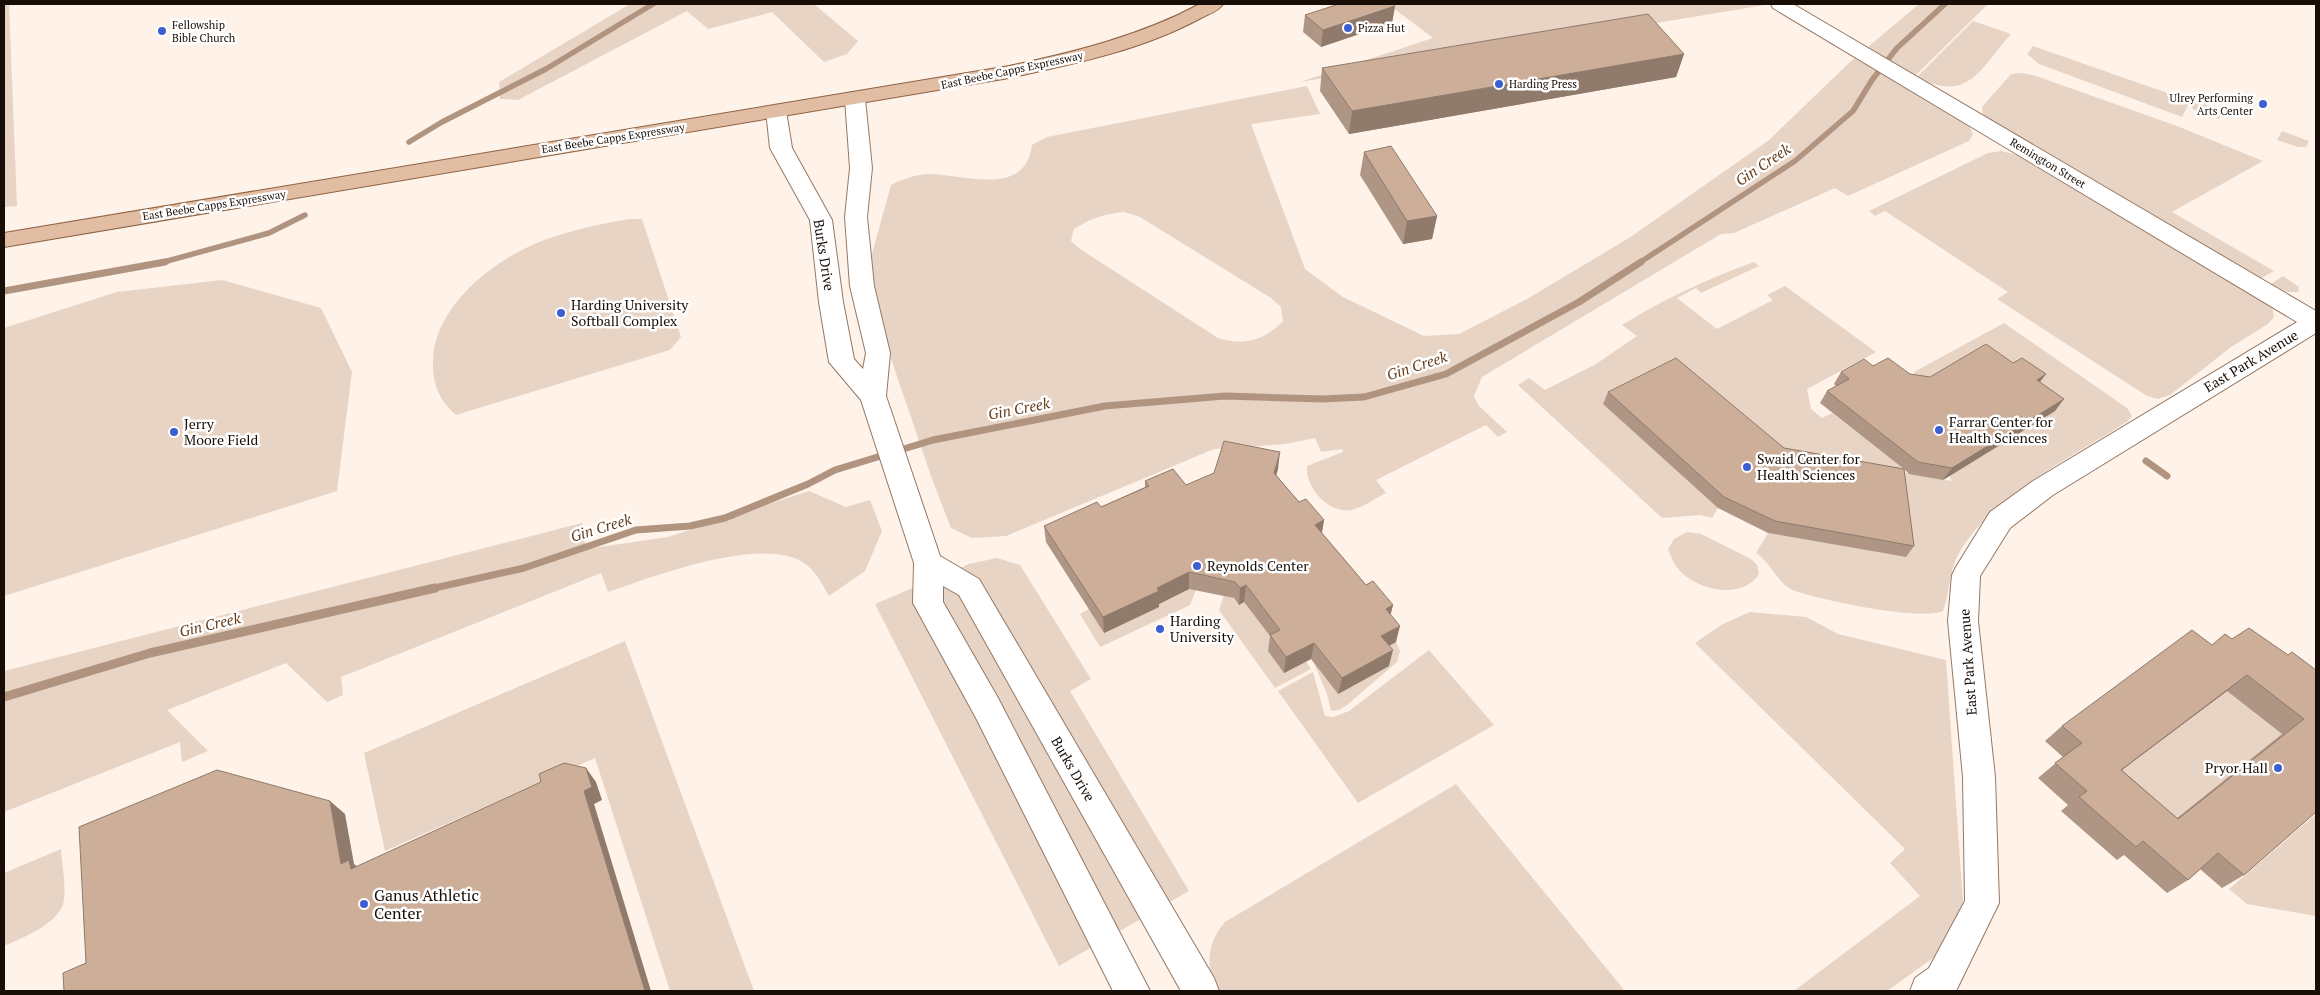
<svg xmlns="http://www.w3.org/2000/svg" width="2320" height="995" viewBox="0 0 2320 995" font-family="'PT Serif',serif">
	<style>
		.green { fill: #e8d4c5; fill-rule: evenodd }
		.lines { fill: none; stroke-linecap: round; stroke-linejoin: round }
		.stream-far2 { stroke: #b0947f; stroke-width: 5.5 }
		.stream-far1 { stroke: #b0947f; stroke-width: 7 }
		.stream { stroke: #b0947f; stroke-width: 9 }
		.tertiary-casing { stroke: #947864; stroke-width: 2 }
		.primary-casing { stroke: #8e6344; stroke-width: 2 }
		.tertiary { fill: #fff; fill-rule: evenodd }
		.primary { fill: #e1bda3; fill-rule: evenodd }
		.wall { fill: #af9684; fill-rule: evenodd }
		.shaded-wall { fill: #8f7a6b }
		.building { fill: #ccae99; stroke: #8f7a6b; fill-rule: evenodd }
		.poi-dot { fill: #3c5ed0; stroke: #fff; stroke-width: 2 }
		.labels { text-anchor: middle; stroke-width: 5; stroke-linejoin: round; paint-order: stroke }
		.far-poi-label { font-size: 11px; fill: #190e07; stroke: #fff; text-anchor: start }
		.far-street-label { font-size: 11px; fill: #190e07; stroke: #fff }
		.street-label { font-size: 14px; fill: #190e07; stroke: #fff }
		.poi-label { font-size: 14px; fill: #190e07; stroke: #fff; text-anchor: start }
		.water-label { font-size: 15px; font-style: italic; fill: #673d1b; stroke: #fff }
		.near-poi-label { font-size: 16px; fill: #190e07; stroke: #fff; text-anchor: start }
	</style>
	<rect width="100%" height="100%" fill="#fef2e9"/>
	<!-- green -->
	<g class="green">
		<polygon points="4,4 9,4 17,206 4,207"/>
		<polygon points="630,4 814,4 858,41 847,54 824,62 772,12 708,29 687,11 518,100 500,99 499,82"/>
		<polygon points="1388,4 1764,4 1765,5 1300,82 1433,38"/>
		<path d="M1919 4H1988L1905 86 1969 125 1973 134 1969 141 1848 196 1835 188 1734 233 1721 234 1482 377 1474 396 1479 406 1507 432 1498 437 1486 425 1376 480 1386 493C1376 498 1362 508 1351 510 1328 514 1305 487 1307 466L1343 452 1342 449 1321 452 1315 438 1285 444 1214 449 1006 536 972 538 951 528 932 479 888 350 870 261 891 185C903 179 914 175 928 174 962 174 1026 198 1032 145L1047 137 1307 86 1320 114 1251 124 1305 269 1343 297 1424 336 1459 334 1527 299 1629 238 1769 140 1850 62ZM1124 212 1140 217 1271 298 1281 307 1283 321C1264 341 1245 346 1218 338L1080 249 1071 241 1074 229C1091 218 1105 214 1124 212Z"/>
		<path d="M1973 21 2011 34C1980 69 1968 104 1917 77Z"/>
		<polygon points="2033,46 2190,101 2182,117 2039,64 2027,54"/>
		<polygon points="2022,73 2036,76 2177,126 2263,161 2172,212 2274,271 2260,279 1990,121 1983,114 1982,107 2011,74"/>
		<polygon points="2194,100 2194,101 2224,111 2219,119 2194,110 2191,106"/>
		<polygon points="2282,131 2309,141 2306,147 2298,147 2277,140"/>
		<polygon points="2001,151 2017,155 2264,301 2273,309 2274,317 2268,324 2231,347 2170,395 2158,399 2147,396 1997,299 2008,292 1885,211 1875,216 1869,211 1988,153"/>
		<path d="M629 219H642L681 337 670 350 456 415C439 401 432 383 433 361 434 310 486 266 530 246 561 232 595 225 629 219Z"/>
		<path d="M1754 262 1759 266 1701 293 1696 288 1677 298 1717 329 1773 300 1767 295 1785 286 1876 352 1807 389 1811 409 1822 418 1832 413 1889 457 1900 459 1902 472 1951 481 1949 469 1915 388 1914 372 2004 323 2127 408 2132 416 2128 421C2071 458 1991 495 1958 555 1949 571 1950 593 1943 611 1918 621 1820 600 1792 590 1776 581 1772 564 1756 553L1768 533 1905 557 1718 508 1712 518 1700 515 1662 518 1518 385 1529 378 1545 390 1596 364 1637 336 1622 325C1664 299 1707 279 1754 262Z"/>
		<polygon points="2283,276 2299,287 2298,292 2286,292 2269,285"/>
		<polygon points="222,280 321,308 352,372 337,491 4,596 4,328 117,292"/>
		<path d="M809 491 846 507 870 500 882 531 865 571 829 596C820 580 812 564 794 558 748 541 654 576 608 592L601 573 341 677 343 695 327 702 286 663 167 710 208 751 182 762 180 742 4 812V671L582 523 586 549 668 537Z"/>
		<path d="M1687 532 1701 534 1751 559 1757 565 1759 574C1741 602 1690 590 1674 563 1672 559 1670 554 1668 549L1674 539Z"/>
		<polygon points="997,558 1020,565 1091,679 1070,691 1189,891 1059,966 875,604 969,564"/>
		<polygon points="1189,589 1196,590 1190,605 1100,647 1080,614 1089,609 1154,601"/>
		<polygon points="1224,595 1234,598 1239,605 1244,602 1278,646 1306,661 1311,669 1275,688 1219,610"/>
		<polygon points="1750,612 1806,617 1838,634 1946,660 1963,903 1940,953 1887,991 1794,991 1920,896 1890,863 1905,849 1695,643 1721,625"/>
		<polygon points="625,641 754,991 670,991 595,758 385,851 364,753"/>
		<polygon points="1396,642 1400,651 1397,662 1347,705 1339,710 1331,711 1327,694 1313,661 1338,694 1377,652"/>
		<polygon points="1429,650 1494,725 1358,803 1278,691 1313,672 1325,716 1333,717 1349,711"/>
		<polygon points="2227,691 2282,734 2158,833 2103,784"/>
		<path d="M1456 784 1625 991H1219C1204 967 1207 943 1225 922Z"/>
		<polygon points="2316,814 2316,916 2247,904 2229,889"/>
		<path d="M61 849C62 865 66 884 64 900 61 923 22 938 4 946V873Z"/>
	</g>
	<g class="lines">
		<!-- stream-far2 -->
		<g class="stream-far2">
			<polyline points="409,142 442,122 546,69 653,4"/>
			<polyline points="160,263 269,233 305,215"/>
			<polyline points="1639,263 1795,161 1853,111 1872,80 1897,48 1945,4"/>
		</g>
		<!-- stream-far1 -->
		<g class="stream-far1">
			<polyline points="4,291 165,262"/>
			<polyline points="2146,461 2167,476"/>
			<polyline points="430,589 524,568 636,530 690,526 725,518 808,484 835,470 933,440 1105,406 1225,396 1323,399 1364,397 1446,374 1579,302 1641,262"/>
		</g>
		<!-- stream -->
		<polyline class="stream" points="4,697 150,653 435,588"/>
		<!-- tertiary casing -->
		<g class="tertiary-casing">
			<g id="tertiary">
				<polygon points="1771,4 1793,4 2316,311 2316,333 2053,495 2010,528 1980,576 1978,621 1995,777 1999,903 1956,991 1910,991 1915,978 1929,968 1965,901 1963,777 1948,621 1952,575 1956,567 1990,512 2033,481 2297,322 1773,8"/>
				<polygon points="855,93 862,95 865,99 872,168 867,217 874,286 890,353 886,396 940,556 979,579 1214,978 1219,991 1181,991 959,595 943,586 943,602 998,698 1150,991 1113,991 976,718 913,603 914,563 861,400 829,362 819,302 810,220 770,148 766,111 769,107 776,105 783,107 786,111 792,148 832,220 843,302 854,359 863,369 866,353 850,286 845,217 850,168 845,99 848,95"/>
			</g>
		</g>
		<!-- primary casing -->
		<g class="primary-casing">
			<path id="primary" d="M1200 4H1223C1219 11 1209 14 1201 18 1142 50 1074 64 1009 78L4 247V233L1009 66C1075 52 1140 36 1200 4Z"/>
		</g>
		<!-- tertiary -->
		<use href="#tertiary" class="tertiary"/>
		<!-- primary -->
		<use href="#primary" class="primary"/>
	</g>
	<!-- wall -->
	<g class="wall">
		<polygon points="1395,6 1392,23 1321,47 1303,32 1305,15"/>
		<polygon points="1684,54 1676,77 1349,134 1320,91 1322,68"/>
		<polygon points="1364,152 1437,216 1432,239 1403,244 1360,175"/>
		<polygon points="1873,366 1910,374 1930,377 2040,383 2055,411 1943,480 1909,474 1904,469 1914,546 1906,557 1768,533 1718,508 1603,404 1608,392 1784,448 1904,469 1820,403 1827,391 1836,386 1834,384 1841,372"/>
		<polygon points="1278,469 1276,475 1299,502 1324,520 1322,533 1366,585 1393,605 1390,614 1396,642 1389,646 1389,666 1338,694 1311,659 1284,673 1268,651 1270,636 1244,602 1239,605 1234,598 1189,589 1159,604 1159,607 1104,633 1046,542 1044,526 1101,507 1145,487 1145,481 1186,485"/>
		<path d="M2232 639 2288 655 2316 670V812L2244 875 2222 888 2200 869 2188 880 2167 893 2124 855 2117 860 2061 811 2068 805 2038 778 2063 757 2045 741 2062 726 2212 645ZM2227 691 2282 734 2177 818 2122 770Z"/>
	</g>
	<!-- shaded-wall -->
	<g class="shaded-wall">
		<polygon points="1395,6 1392,23 1321,47 1323,30"/>
		<polygon points="1684,54 1676,77 1349,134 1352,111"/>
		<polygon points="1437,216 1432,239 1403,244 1407,221"/>
		<polygon points="2046,374 2037,386 2037,380"/>
		<polygon points="2064,399 2055,411 1943,480 1952,468"/>
		<polygon points="1280,452 1278,469 1272,490 1274,473"/>
		<polygon points="1324,520 1321,537 1315,525"/>
		<polygon points="1189,572 1189,589 1159,604 1159,607 1104,633 1103,617 1157,588"/>
		<polygon points="1246,585 1244,602 1239,605 1240,588"/>
		<polygon points="1393,605 1389,621 1386,609"/>
		<polygon points="1400,626 1396,642 1377,652 1381,636"/>
		<polygon points="1314,643 1311,659 1284,673 1286,657"/>
		<polygon points="1393,650 1389,666 1338,694 1342,678"/>
		<polygon points="2247,675 2227,691 2103,784 2121,770"/>
		<polygon points="586,768 596,782 602,800 594,804 651,991 645,991 584,791"/>
		<polygon points="330,801 345,814 354,864 364,872 366,881 341,864"/>
	</g>
	<!-- building -->
	<g class="building">
		<polygon points="1339,4 1393,4 1395,6 1323,30 1305,15"/>
		<polygon points="1648,14 1684,54 1352,111 1322,68"/>
		<polygon points="1391,146 1437,216 1407,221 1364,152"/>
		<polygon points="1986,344 2013,363 2022,358 2046,374 2037,380 2064,399 1952,468 1918,462 1827,391 1849,379 1841,372 1864,359 1873,366 1888,358 1910,374 1930,377"/>
		<polygon points="1676,358 1784,448 1904,469 1914,546 1775,521 1724,497 1608,392"/>
		<polygon points="1224,441 1280,452 1274,473 1299,502 1306,499 1324,520 1315,525 1366,585 1373,581 1393,605 1386,609 1400,626 1381,636 1393,650 1342,678 1314,643 1286,657 1270,635 1280,630 1246,585 1240,588 1235,582 1189,572 1157,588 1159,591 1103,617 1044,526 1097,502 1101,507 1149,486 1145,481 1173,469 1186,485 1214,473"/>
		<path d="M2249 628 2288 655 2292 652 2316 670V812L2244 875 2218 853 2188 880 2143 841 2136 847 2079 797 2087 791 2055 763 2082 743 2062 726 2192 630 2212 645 2225 634 2232 639ZM2247 675 2304 719 2178 819 2121 770Z"/>
		<polygon points="564,763 586,768 592,787 584,791 645,991 64,991 63,973 86,963 79,827 217,770 330,801 341,864 349,860 351,869 541,782 539,774"/>
	</g>
	<!-- markers -->
	<g class="poi-dot">
		<circle cx="1348" cy="28" r="5"/>
		<circle cx="162" cy="31" r="5"/>
		<circle cx="1499" cy="84" r="5"/>
		<circle cx="2263" cy="104" r="5"/>
		<circle cx="561" cy="313" r="5"/>
		<circle cx="1939" cy="430" r="5"/>
		<circle cx="174" cy="432" r="5"/>
		<circle cx="1747" cy="467" r="5"/>
		<circle cx="1197" cy="566" r="5"/>
		<circle cx="1160" cy="629" r="5"/>
		<circle cx="2278" cy="768" r="5"/>
		<circle cx="364" cy="904" r="5"/>
	</g>
	<g class="labels">
		<!-- far-poi labels -->
		<g class="far-poi-label">
			<text x="172" y="29">Fellowship<tspan x="172" dy="13">Bible Church</tspan></text>
			<text x="1358" y="32">Pizza Hut</text>
			<text x="1509" y="88">Harding Press</text>
			<text x="2253" y="102" text-anchor="end">Ulrey Performing<tspan x="2253" dy="13">Arts Center</tspan></text>
		</g>
		<!-- far-street labels -->
		<g class="far-street-label">
			<text transform="translate(1012 70) rotate(-12)" y="4">East Beebe Capps Expressway</text>
			<text transform="translate(613 138) rotate(-9)" y="4">East Beebe Capps Expressway</text>
			<text transform="translate(2048 163) rotate(31)" y="4">Remington Street</text>
			<text transform="translate(214 205) rotate(-9)" y="4">East Beebe Capps Expressway</text>
		</g>
		<!-- street labels -->
		<g class="street-label">
			<text transform="translate(824 255) rotate(81)" y="5">Burks Drive</text>
			<text transform="translate(2251 361) rotate(-31)" y="5">East Park Avenue</text>
			<text transform="translate(1968 662) rotate(-94)" y="5">East Park Avenue</text>
			<text transform="translate(1073 769) rotate(60)" y="5">Burks Drive</text>
		</g>
		<!-- poi labels -->
		<g class="poi-label">
			<text x="571" y="310">Harding University<tspan x="571" dy="16">Softball Complex</tspan></text>
			<text x="1949" y="427">Farrar Center for<tspan x="1949" dy="16">Health Sciences</tspan></text>
			<text x="184" y="429">Jerry<tspan x="184" dy="16">Moore Field</tspan></text>
			<text x="1757" y="464">Swaid Center for<tspan x="1757" dy="16">Health Sciences</tspan></text>
			<text x="1207" y="571">Reynolds Center</text>
			<text x="1170" y="626">Harding<tspan x="1170" dy="16">University</tspan></text>
			<text x="2268" y="773" text-anchor="end">Pryor Hall</text>
		</g>
		<!-- water labels -->
		<g class="water-label">
			<text transform="translate(1763 165) rotate(-34)" y="5">Gin Creek</text>
			<text transform="translate(1417 366) rotate(-18)" y="5">Gin Creek</text>
			<text transform="translate(1019 409) rotate(-11)" y="5">Gin Creek</text>
			<text transform="translate(601 528) rotate(-17)" y="5">Gin Creek</text>
			<text transform="translate(210 625) rotate(-13)" y="5">Gin Creek</text>
		</g>
		<!-- near-poi labels -->
		<g class="near-poi-label">
			<text x="374" y="901">Ganus Athletic<tspan x="374" dy="18">Center</tspan></text>
		</g>
	</g>
	<!-- border -->
	<rect width="2320" height="995" fill="none" stroke="#190e07" stroke-width="10"/>
</svg>
